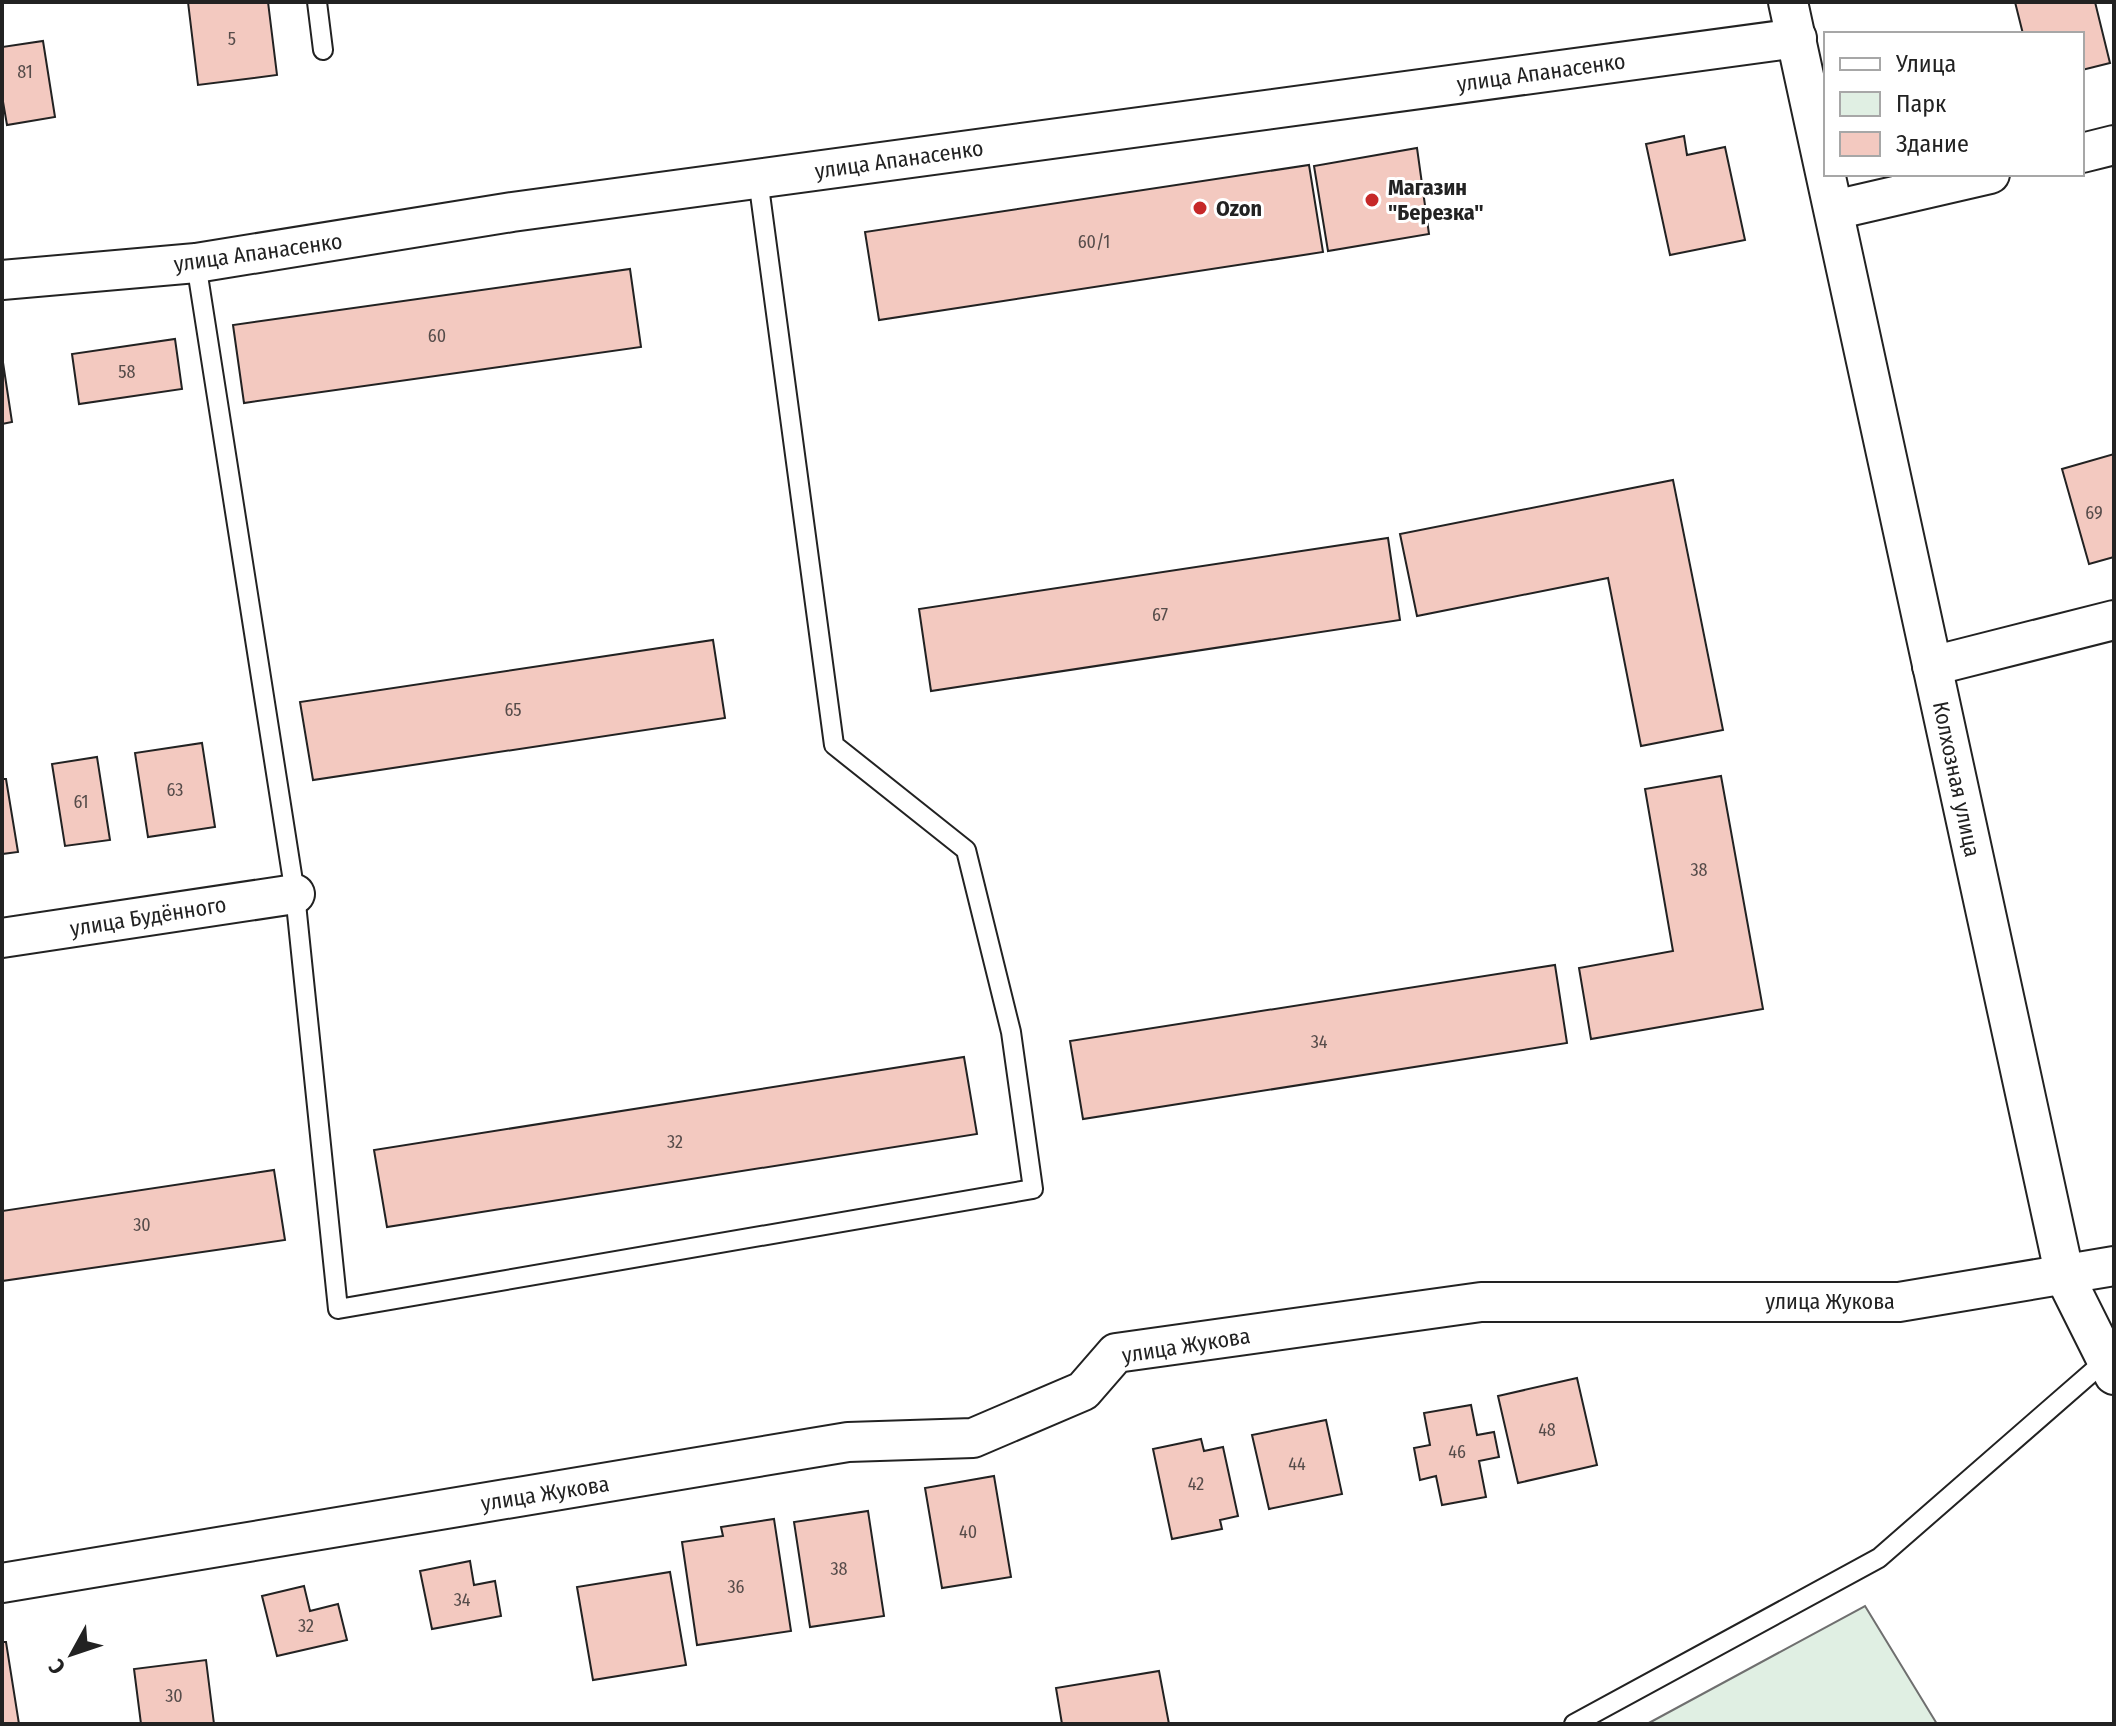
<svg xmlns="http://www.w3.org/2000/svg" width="2116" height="1726" viewBox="0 0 2116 1726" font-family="'Fira Sans Condensed',sans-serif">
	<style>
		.green { fill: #e0efe3; stroke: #6f6f6f; stroke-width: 2 }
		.building { fill: #f3c9c0; stroke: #222; stroke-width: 2 }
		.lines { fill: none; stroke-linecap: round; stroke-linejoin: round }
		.service-casing { stroke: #222; stroke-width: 22 }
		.minor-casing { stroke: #222; stroke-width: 42 }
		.service { stroke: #fff; stroke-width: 18 }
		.minor { stroke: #fff; stroke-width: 38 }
		.poi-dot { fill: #c62828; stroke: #fff; stroke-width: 3 }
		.labels { text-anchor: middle; stroke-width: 6; stroke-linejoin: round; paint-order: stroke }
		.number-label { font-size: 18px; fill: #564c4a }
		.street-label { font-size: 22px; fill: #222; stroke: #fff }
		.poi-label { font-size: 22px; font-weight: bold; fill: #222; stroke: #fff; text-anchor: start }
	</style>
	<rect width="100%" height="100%" fill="#fff"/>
	<!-- green -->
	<polygon class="green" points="1865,1606 1937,1724 1647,1724"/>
	<!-- building -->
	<g class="building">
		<polygon points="188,2 268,2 277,75 198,85"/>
		<polygon points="2015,2 2095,2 2110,63 2082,70 2082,34 2023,34"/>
		<polygon points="43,41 55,117 7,125 2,96 2,47"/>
		<polygon points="1684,136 1687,155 1725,147 1745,240 1670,255 1646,144"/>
		<polygon points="1417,148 1429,234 1328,251 1314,166"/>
		<polygon points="1309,165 1323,252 879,320 865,232"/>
		<polygon points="630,269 641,347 244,403 233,325"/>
		<polygon points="175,339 182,389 79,404 72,354"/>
		<polygon points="2,356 12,422 2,424"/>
		<polygon points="2114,454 2114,557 2089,564 2062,469"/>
		<polygon points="1673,480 1723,730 1641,746 1608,578 1417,616 1400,534"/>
		<polygon points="1388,538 1400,620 931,691 919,609"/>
		<polygon points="713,640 725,718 313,780 300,702"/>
		<polygon points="202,743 215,827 148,837 135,753"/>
		<polygon points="97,757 110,840 65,846 52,764"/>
		<polygon points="1721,776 1763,1009 1591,1039 1579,968 1673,951 1645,789"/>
		<polygon points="2,779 6,779 18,852 2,854"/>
		<polygon points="1555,965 1567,1043 1083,1119 1070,1041"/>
		<polygon points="964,1057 977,1134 387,1227 374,1150"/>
		<polygon points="274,1170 285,1240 2,1281 2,1211"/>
		<polygon points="1577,1378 1597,1465 1518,1483 1498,1396"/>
		<polygon points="1471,1405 1477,1435 1494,1432 1499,1457 1479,1461 1486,1497 1442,1505 1436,1476 1420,1480 1414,1448 1430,1445 1424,1413"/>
		<polygon points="1326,1420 1342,1494 1269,1509 1252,1435"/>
		<polygon points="1201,1439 1204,1451 1223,1447 1238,1516 1220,1520 1222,1529 1172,1539 1153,1449"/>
		<polygon points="994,1476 1011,1577 942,1588 925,1488"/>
		<polygon points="868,1511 884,1616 810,1627 794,1522"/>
		<polygon points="774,1519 791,1631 697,1645 682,1542 723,1536 721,1527"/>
		<polygon points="470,1561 474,1585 495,1581 501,1616 432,1629 420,1571"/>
		<polygon points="670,1572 686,1665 593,1680 577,1587"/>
		<polygon points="304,1586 310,1611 338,1604 347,1640 277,1656 262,1596"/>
		<polygon points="2,1642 6,1642 19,1724 2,1724"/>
		<polygon points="206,1660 214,1724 141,1724 134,1669"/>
		<polygon points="1159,1671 1169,1724 1062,1724 1056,1688"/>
	</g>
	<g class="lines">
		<!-- service casing -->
		<g class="service-casing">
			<g id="service">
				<polyline points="317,2 323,50"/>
				<polyline points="196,263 295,894 338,1309 1033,1189 1011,1032 966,850 834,745 758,179"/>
				<polyline points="1574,1724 1879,1558 2106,1360"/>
			</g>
		</g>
		<!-- minor casing -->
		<g class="minor-casing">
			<g id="minor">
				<polyline points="1788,2 2065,1277 2114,1375"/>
				<polyline points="2082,153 2114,145"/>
				<polyline points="1834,210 1990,174"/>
				<polyline points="2,280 196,263 512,212 1797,38"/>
				<polyline points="1932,666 2114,620"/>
				<polyline points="2,938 295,894"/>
				<polyline points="2,1583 848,1442 973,1438 1083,1391 1116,1353 1481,1302 1899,1302 2114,1266"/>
			</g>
		</g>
		<!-- service -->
		<use href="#service" class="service"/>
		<!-- minor -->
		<use href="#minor" class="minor"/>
	</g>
	<!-- markers -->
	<g class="poi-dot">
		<circle cx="1372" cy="200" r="8"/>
		<circle cx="1200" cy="208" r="8"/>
	</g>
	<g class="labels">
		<!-- number labels -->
		<g class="number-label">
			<text x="232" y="45">5</text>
			<text x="25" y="78">81</text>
			<text x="1094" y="248">60/1</text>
			<text x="437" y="342">60</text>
			<text x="127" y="378">58</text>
			<text x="2094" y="519">69</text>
			<text x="1160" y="621">67</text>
			<text x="513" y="716">65</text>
			<text x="175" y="796">63</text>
			<text x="81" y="808">61</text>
			<text x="1699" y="876">38</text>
			<text x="1319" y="1048">34</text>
			<text x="675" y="1148">32</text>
			<text x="142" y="1231">30</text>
			<text x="1547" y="1436">48</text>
			<text x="1457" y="1458">46</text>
			<text x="1297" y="1470">44</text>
			<text x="1196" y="1490">42</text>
			<text x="968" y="1538">40</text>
			<text x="839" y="1575">38</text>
			<text x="736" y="1593">36</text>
			<text x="462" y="1606">34</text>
			<text x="306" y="1632">32</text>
			<text x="174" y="1702">30</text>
		</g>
		<!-- street labels -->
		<g class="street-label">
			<text transform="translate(1541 72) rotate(-8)" y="8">улица Апанасенко</text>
			<text transform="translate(899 159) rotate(-8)" y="8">улица Апанасенко</text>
			<text transform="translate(258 252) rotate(-8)" y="8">улица Апанасенко</text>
			<text transform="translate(1957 779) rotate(78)" y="8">Колхозная улица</text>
			<text transform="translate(148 916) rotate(-9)" y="8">улица Будённого</text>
			<text x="1830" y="1309">улица Жукова</text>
			<text transform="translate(1186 1345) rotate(-9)" y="8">улица Жукова</text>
			<text transform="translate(545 1493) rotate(-9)" y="8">улица Жукова</text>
		</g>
		<!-- poi labels -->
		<g class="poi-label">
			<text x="1388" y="195">Магазин<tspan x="1388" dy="25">"Березка"</tspan></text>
			<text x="1216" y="216">Ozon</text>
		</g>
	</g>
	<!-- border -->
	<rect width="2116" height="1726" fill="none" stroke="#222222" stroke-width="8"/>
	<!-- legend -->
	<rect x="1824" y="32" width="260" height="144" fill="#ffffff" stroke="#a7a7a7" stroke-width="2"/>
	<rect x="1840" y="58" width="40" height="12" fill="#ffffff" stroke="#a7a7a7" stroke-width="2"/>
	<text x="1896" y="72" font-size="24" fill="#222222">Улица</text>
	<rect x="1840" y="92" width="40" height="24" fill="#e0efe3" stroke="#a7a7a7" stroke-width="2"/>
	<text x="1896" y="112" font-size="24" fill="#222222">Парк</text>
	<rect x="1840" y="132" width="40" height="24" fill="#f3c9c0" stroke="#a7a7a7" stroke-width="2"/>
	<text x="1896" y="152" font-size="24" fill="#222222">Здание</text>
	<!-- north arrow -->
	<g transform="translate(72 1654) rotate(230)" stroke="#ffffff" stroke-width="6" paint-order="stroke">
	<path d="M0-6L14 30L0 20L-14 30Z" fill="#222222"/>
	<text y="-12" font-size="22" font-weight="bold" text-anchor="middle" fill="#222222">С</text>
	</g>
</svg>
